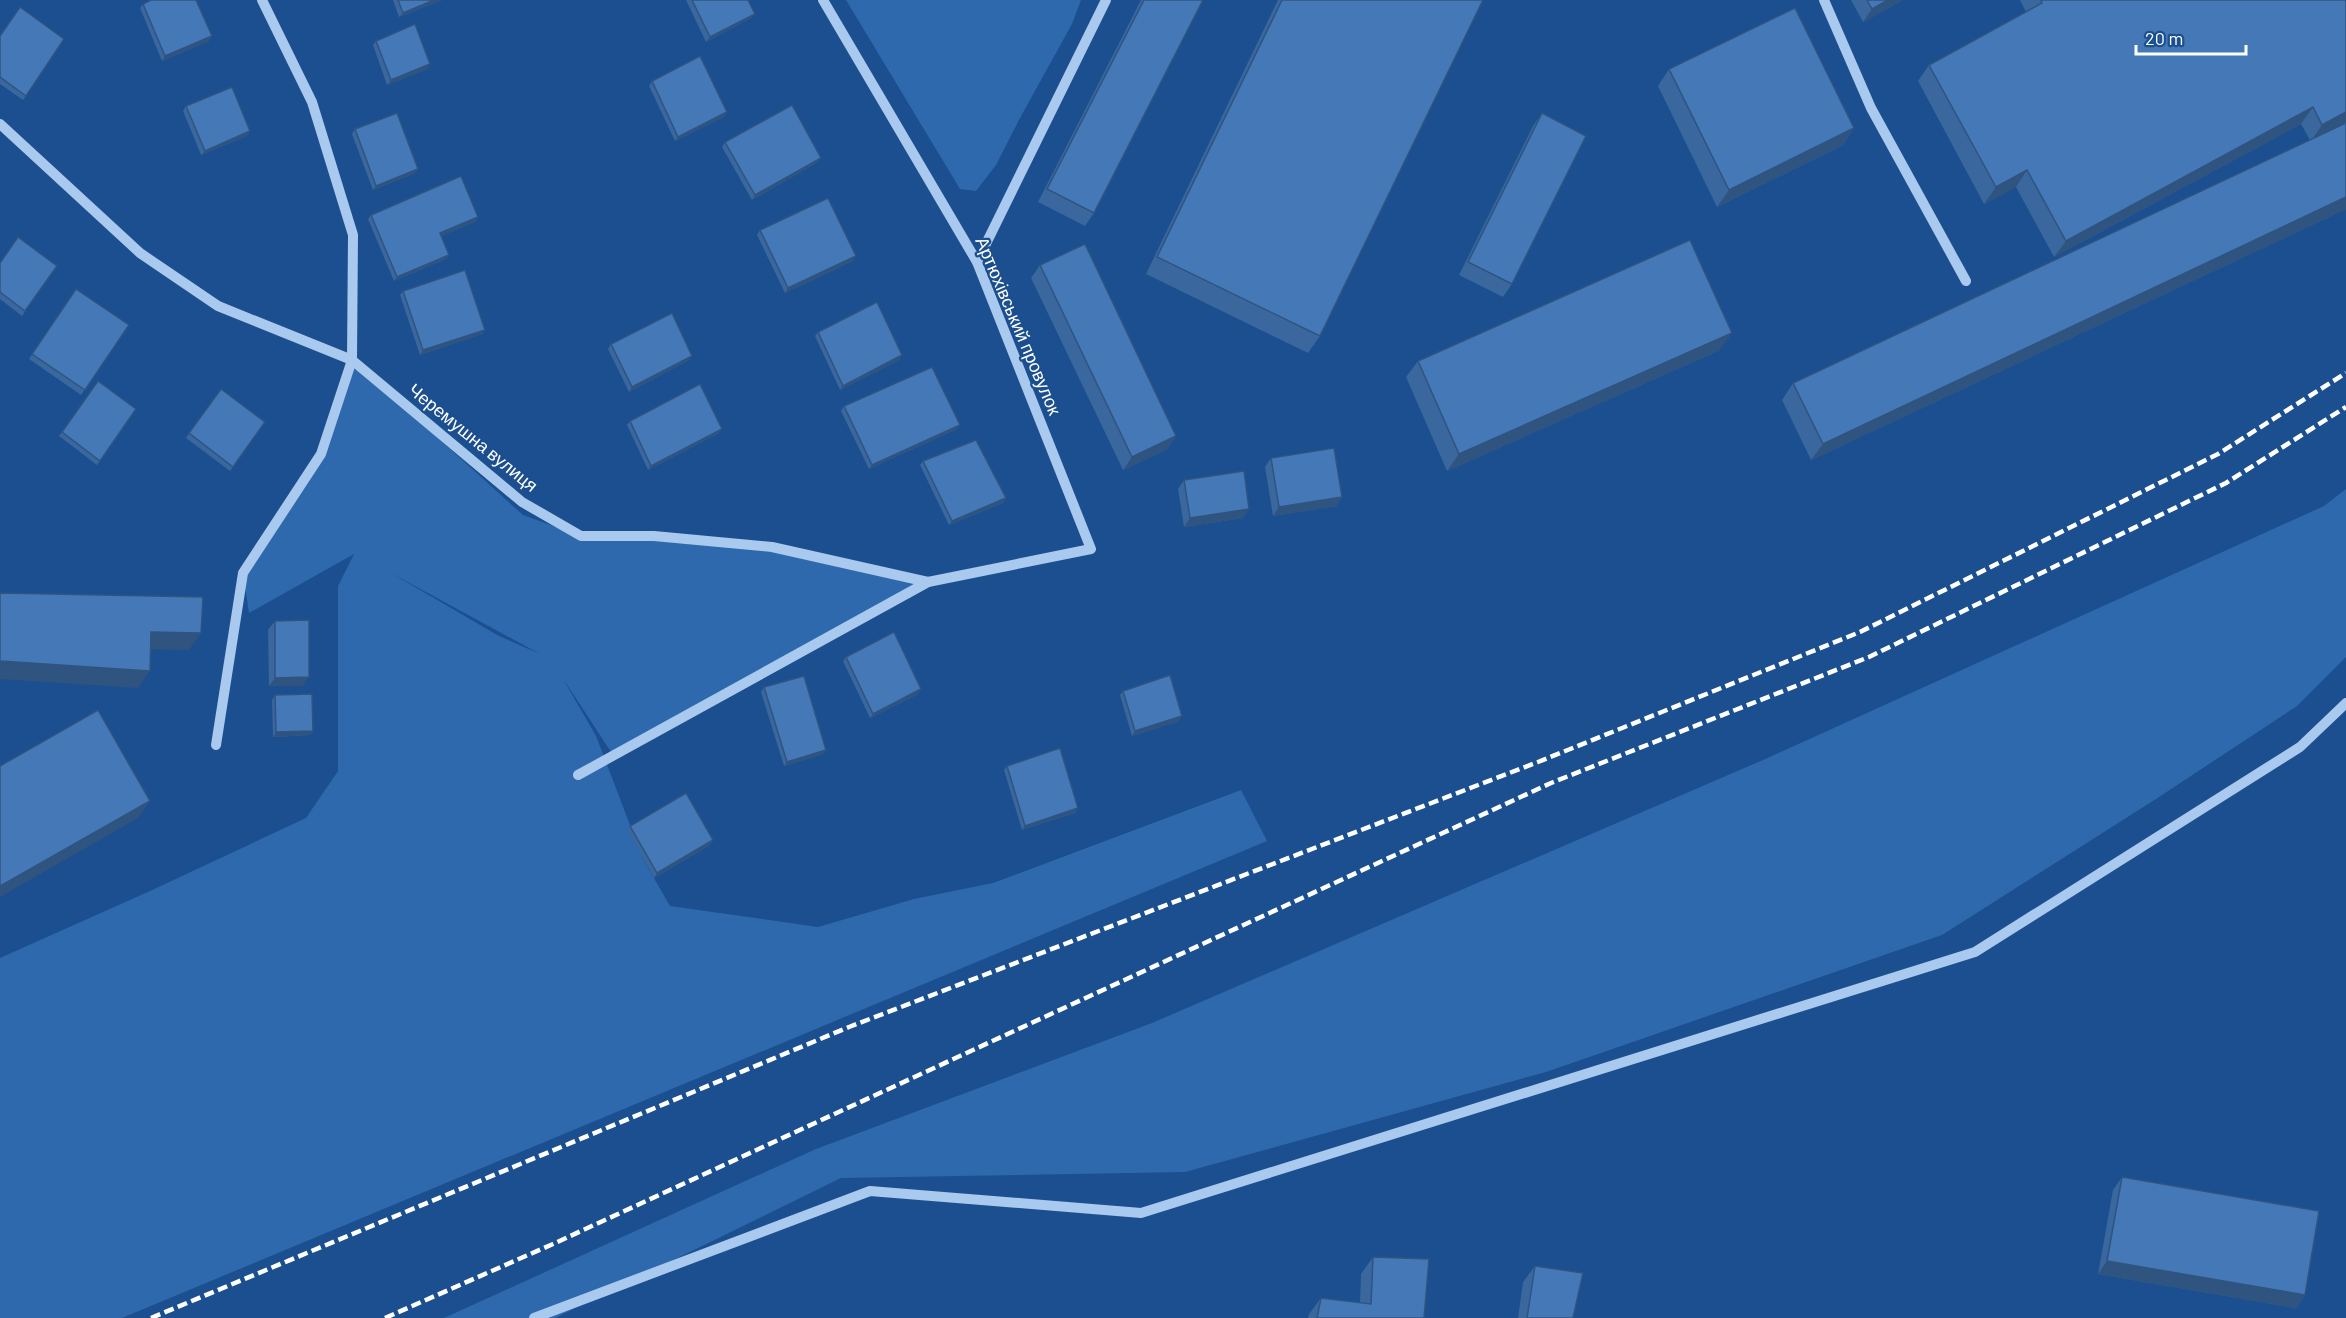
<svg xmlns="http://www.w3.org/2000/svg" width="2346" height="1318" viewBox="0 0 2346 1318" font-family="Barlow,sans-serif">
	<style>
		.green { fill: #2e69ad; fill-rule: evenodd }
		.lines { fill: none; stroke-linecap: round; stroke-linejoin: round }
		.minor { stroke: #a9c9ee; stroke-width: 10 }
		.rail { stroke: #fff; stroke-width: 4.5; stroke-dasharray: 10 4.5; stroke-linecap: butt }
		.wall { fill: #3a679d }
		.shaded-wall { fill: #305480 }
		.building { fill: #4478b7; stroke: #305480; stroke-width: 1.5 }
		.labels { text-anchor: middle; stroke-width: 4.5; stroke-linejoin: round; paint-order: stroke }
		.street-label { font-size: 18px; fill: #fff; stroke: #1b4f8f }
	</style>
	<rect width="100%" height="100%" fill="#1b4f8f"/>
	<!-- green -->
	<g class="green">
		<polygon points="846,0 1081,0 1072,24 1020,118 996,165 976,191 960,189"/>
		<path d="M352 360 523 515 581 536 772 547 928 582 613 755 562 677 596 736 643 859 670 906 818 927 914 899 993 883 1241 790 1267 841 122 1318H0V958L150 891 306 818 338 771V586L354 554 249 613 243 573 321 454ZM391 573 540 654 499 636Z"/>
		<polygon points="2346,489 2346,657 2297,706 2156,799 1942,935 1546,1072 1185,1172 841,1178 555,1318 444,1318 816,1149 1152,1023 1763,760 2324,506"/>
	</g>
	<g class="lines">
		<!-- minor -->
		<g class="minor">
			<polyline points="262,0 312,102 353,235 352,360 522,502 581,536 654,536 772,547 928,582 1091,549 977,262 823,0"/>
			<polyline points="1824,0 1871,108 1966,281"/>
			<polyline points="0,124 140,253 218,306 352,360 321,454 243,573 216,745"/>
			<polyline points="977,262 1106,0"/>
			<polyline points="578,775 928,582"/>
			<polyline points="534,1318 870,1191 1141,1213 1975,952 2300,747 2346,703"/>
		</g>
		<!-- rail -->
		<g class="rail">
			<polyline points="151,1318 849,1027 1538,762 1860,632 2218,454 2346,373"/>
			<polyline points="385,1318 553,1244 1551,783 1869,657 2226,483 2346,407"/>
		</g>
	</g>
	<!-- wall -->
	<g class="wall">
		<polygon points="393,0 442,0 399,17"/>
		<polygon points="686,0 748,0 755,14 751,18 706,42"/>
		<polygon points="1141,0 1203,0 1094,213 1085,226 1038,202"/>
		<polygon points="1278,0 1483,0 1320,336 1308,353 1146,274"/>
		<polygon points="1851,0 1903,0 1863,22"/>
		<polygon points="2020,0 2346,0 2346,122 2335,128 2346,123 2346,209 1811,460 1782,400 1793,383 2310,140 2301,124 2054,257 2016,187 1984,204 1918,81 1929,65 2026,12"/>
		<polygon points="143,4 209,41 162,61 140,8"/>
		<polygon points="0,36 64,39 23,100 0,84"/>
		<polygon points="376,41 427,69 387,85 373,45"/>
		<polygon points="1669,69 1854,128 1843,145 1717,207 1658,86"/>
		<polygon points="652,81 727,112 724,117 675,141 649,86"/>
		<polygon points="186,106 250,131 247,136 201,155 183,111"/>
		<polygon points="1542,113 1512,284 1503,297 1459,275 1533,126"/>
		<polygon points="355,129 418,169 415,173 373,190 352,134"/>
		<polygon points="725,142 818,162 752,200 722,147"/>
		<polygon points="371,215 478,217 475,222 441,236 449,255 446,259 394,281 368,219"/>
		<polygon points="760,230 853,261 785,293 757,235"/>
		<polygon points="0,263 57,266 22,316 0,299"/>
		<polygon points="1040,265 1176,436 1167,449 1123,470 1031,278"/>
		<polygon points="76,289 129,325 81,395 29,359"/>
		<polygon points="403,291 485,330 482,334 420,355 400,295"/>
		<polygon points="818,332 902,355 899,360 840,390 815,336"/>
		<polygon points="611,344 689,360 629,392 608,349"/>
		<polygon points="1720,350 1447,471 1406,377 1418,361"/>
		<polygon points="98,381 136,409 97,465 59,436"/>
		<polygon points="221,389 265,422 230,471 186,438"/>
		<polygon points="844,406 960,425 957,429 869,469 841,411"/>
		<polygon points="630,421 719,433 648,470 627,425"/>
		<polygon points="1271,458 1342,497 1336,506 1273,516 1265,467"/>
		<polygon points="923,461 1006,498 1003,503 949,525 920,465"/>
		<polygon points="1184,480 1243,518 1184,527 1178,489"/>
		<polygon points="275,621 303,686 269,686 268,630"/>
		<polygon points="846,657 918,694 870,718 843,661"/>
		<polygon points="764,687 826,750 823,754 784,766 761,692"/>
		<polygon points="1123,691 1179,721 1132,736 1120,695"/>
		<polygon points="275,695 313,731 310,735 273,737 272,700"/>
		<polygon points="1007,766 1078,808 1075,813 1022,830 1004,770"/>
		<polygon points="630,826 713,840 710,845 654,878 627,830"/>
		<polygon points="2122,1177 2305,1295 2296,1308 2098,1274 2113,1190"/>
		<polygon points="1373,1257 1424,1318 1308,1318 1309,1314 1321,1298 1360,1303 1361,1274"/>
		<polygon points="1535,1266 1573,1318 1518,1318 1523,1282"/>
	</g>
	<!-- shaded-wall -->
	<g class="shaded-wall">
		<polygon points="434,0 442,0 399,17 403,13"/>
		<polygon points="1888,0 1903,0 1863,22 1872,9"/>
		<polygon points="755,14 751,18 706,42 710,37"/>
		<polygon points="212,36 209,41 162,61 165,56"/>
		<polygon points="430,64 427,69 387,85 391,80"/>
		<polygon points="2313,107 2301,124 2054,257 2066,241"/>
		<polygon points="727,112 724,117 675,141 678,137"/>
		<polygon points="2346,112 2346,122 2311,141 2322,125"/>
		<polygon points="1854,128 1843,145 1717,207 1729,190"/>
		<polygon points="250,131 247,136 201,155 205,151"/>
		<polygon points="821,158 818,162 752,200 755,195"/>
		<polygon points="418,169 415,173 373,190 376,186"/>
		<polygon points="2027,170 2016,187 1984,204 1996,187"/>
		<polygon points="2346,197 2346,209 1811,460 1823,444"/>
		<polygon points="478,217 475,222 437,238 440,233"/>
		<polygon points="449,255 446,259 394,281 397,277"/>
		<polygon points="856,256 853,261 785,293 788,288"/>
		<polygon points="485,330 482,334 420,355 423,350"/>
		<polygon points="1732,333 1720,350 1447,471 1459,454"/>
		<polygon points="902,355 899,360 840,390 843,386"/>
		<polygon points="692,356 689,360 629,392 632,387"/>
		<polygon points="960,425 957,429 869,469 872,465"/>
		<polygon points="722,429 719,433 648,470 651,466"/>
		<polygon points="1176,436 1167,449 1123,470 1132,457"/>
		<polygon points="1342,497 1336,506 1273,516 1279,507"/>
		<polygon points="1006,498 1003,503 949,525 952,521"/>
		<polygon points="1249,509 1243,518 1184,527 1190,518"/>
		<polygon points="151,632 201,633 189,650 140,649"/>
		<polygon points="0,661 150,671 138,688 0,679"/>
		<polygon points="309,677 303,686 269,686 275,678"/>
		<polygon points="921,689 918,694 870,718 873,714"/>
		<polygon points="1182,716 1179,721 1132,736 1135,731"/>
		<polygon points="313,731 310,735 273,737 276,732"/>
		<polygon points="826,750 823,754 784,766 787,762"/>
		<polygon points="150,801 138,818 0,897 0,886"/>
		<polygon points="1078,808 1075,813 1022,830 1025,826"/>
		<polygon points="713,840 710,845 654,878 657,873"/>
		<polygon points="2107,1261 2305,1295 2296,1308 2098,1274"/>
	</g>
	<!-- building -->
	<g class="building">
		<polygon points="151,0 196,0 212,36 165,56 143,4"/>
		<polygon points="398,0 434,0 403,13"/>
		<polygon points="692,0 748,0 755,14 710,37"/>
		<polygon points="1144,0 1203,0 1094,213 1047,189"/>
		<polygon points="1282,0 1483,0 1320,336 1157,257"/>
		<polygon points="1867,0 1888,0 1872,9"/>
		<polygon points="2041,0 2346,0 2346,112 2322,125 2313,107 2066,241 2027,170 1996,187 1929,65 2042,3"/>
		<polygon points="20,7 64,39 26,96 0,77 0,36"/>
		<polygon points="1795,8 1854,128 1729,190 1669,69"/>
		<polygon points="415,24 430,64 391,80 376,41"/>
		<polygon points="700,56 727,112 678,137 652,81"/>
		<polygon points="232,87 250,131 205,151 186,106"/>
		<polygon points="792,105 821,158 755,195 725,142"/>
		<polygon points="397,113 418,169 376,186 355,129"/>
		<polygon points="1542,113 1586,136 1512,284 1468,262"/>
		<polygon points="2346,123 2346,197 1823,444 1793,383"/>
		<polygon points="461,176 478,217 440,233 449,255 397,277 371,215"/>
		<polygon points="828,198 856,256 788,288 760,230"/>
		<polygon points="18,237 57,266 25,311 0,292 0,263"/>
		<polygon points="1690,240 1732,333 1459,454 1418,361"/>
		<polygon points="1085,244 1176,436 1132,457 1040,265"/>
		<polygon points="465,270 485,330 423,350 403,291"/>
		<polygon points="76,289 129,325 85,390 32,354"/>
		<polygon points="877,302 902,355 843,386 818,332"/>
		<polygon points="672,313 692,356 632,387 611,344"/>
		<polygon points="932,367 960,425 872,465 844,406"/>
		<polygon points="98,381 136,409 100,461 62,432"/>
		<polygon points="700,384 722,429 651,466 630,421"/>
		<polygon points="221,389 265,422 233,467 189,433"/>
		<polygon points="976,440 1006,498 952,521 923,461"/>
		<polygon points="1334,448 1342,497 1279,507 1271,458"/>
		<polygon points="1244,471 1249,509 1190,518 1184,480"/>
		<polygon points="0,593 203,597 201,633 151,632 150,671 0,661"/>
		<polygon points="309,620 309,677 275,678 275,621"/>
		<polygon points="894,632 921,689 873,714 846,657"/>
		<polygon points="1170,675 1182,716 1135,731 1123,691"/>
		<polygon points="804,676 826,750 787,762 764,687"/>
		<polygon points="312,694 313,731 276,732 275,695"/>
		<polygon points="98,710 150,801 0,886 0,766"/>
		<polygon points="1060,748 1078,808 1025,826 1007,766"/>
		<polygon points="686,793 713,840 657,873 630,826"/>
		<polygon points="2122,1177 2319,1211 2305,1295 2107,1261"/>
		<polygon points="1373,1257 1429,1259 1424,1318 1317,1318 1321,1298 1371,1304"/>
		<polygon points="1535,1266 1583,1273 1573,1318 1527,1318"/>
	</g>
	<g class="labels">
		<!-- street labels -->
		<g class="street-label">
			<text transform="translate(1018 326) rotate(67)" y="6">Артюхівський провулок</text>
			<text transform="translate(473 438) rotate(39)" y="6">Черемушна вулиця</text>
		</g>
	</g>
	<!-- scale -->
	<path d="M2136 45v9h110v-9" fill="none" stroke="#ffffff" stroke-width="3"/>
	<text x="2145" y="45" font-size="18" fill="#ffffff" stroke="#1b4f8f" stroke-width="4.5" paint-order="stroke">20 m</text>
</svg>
